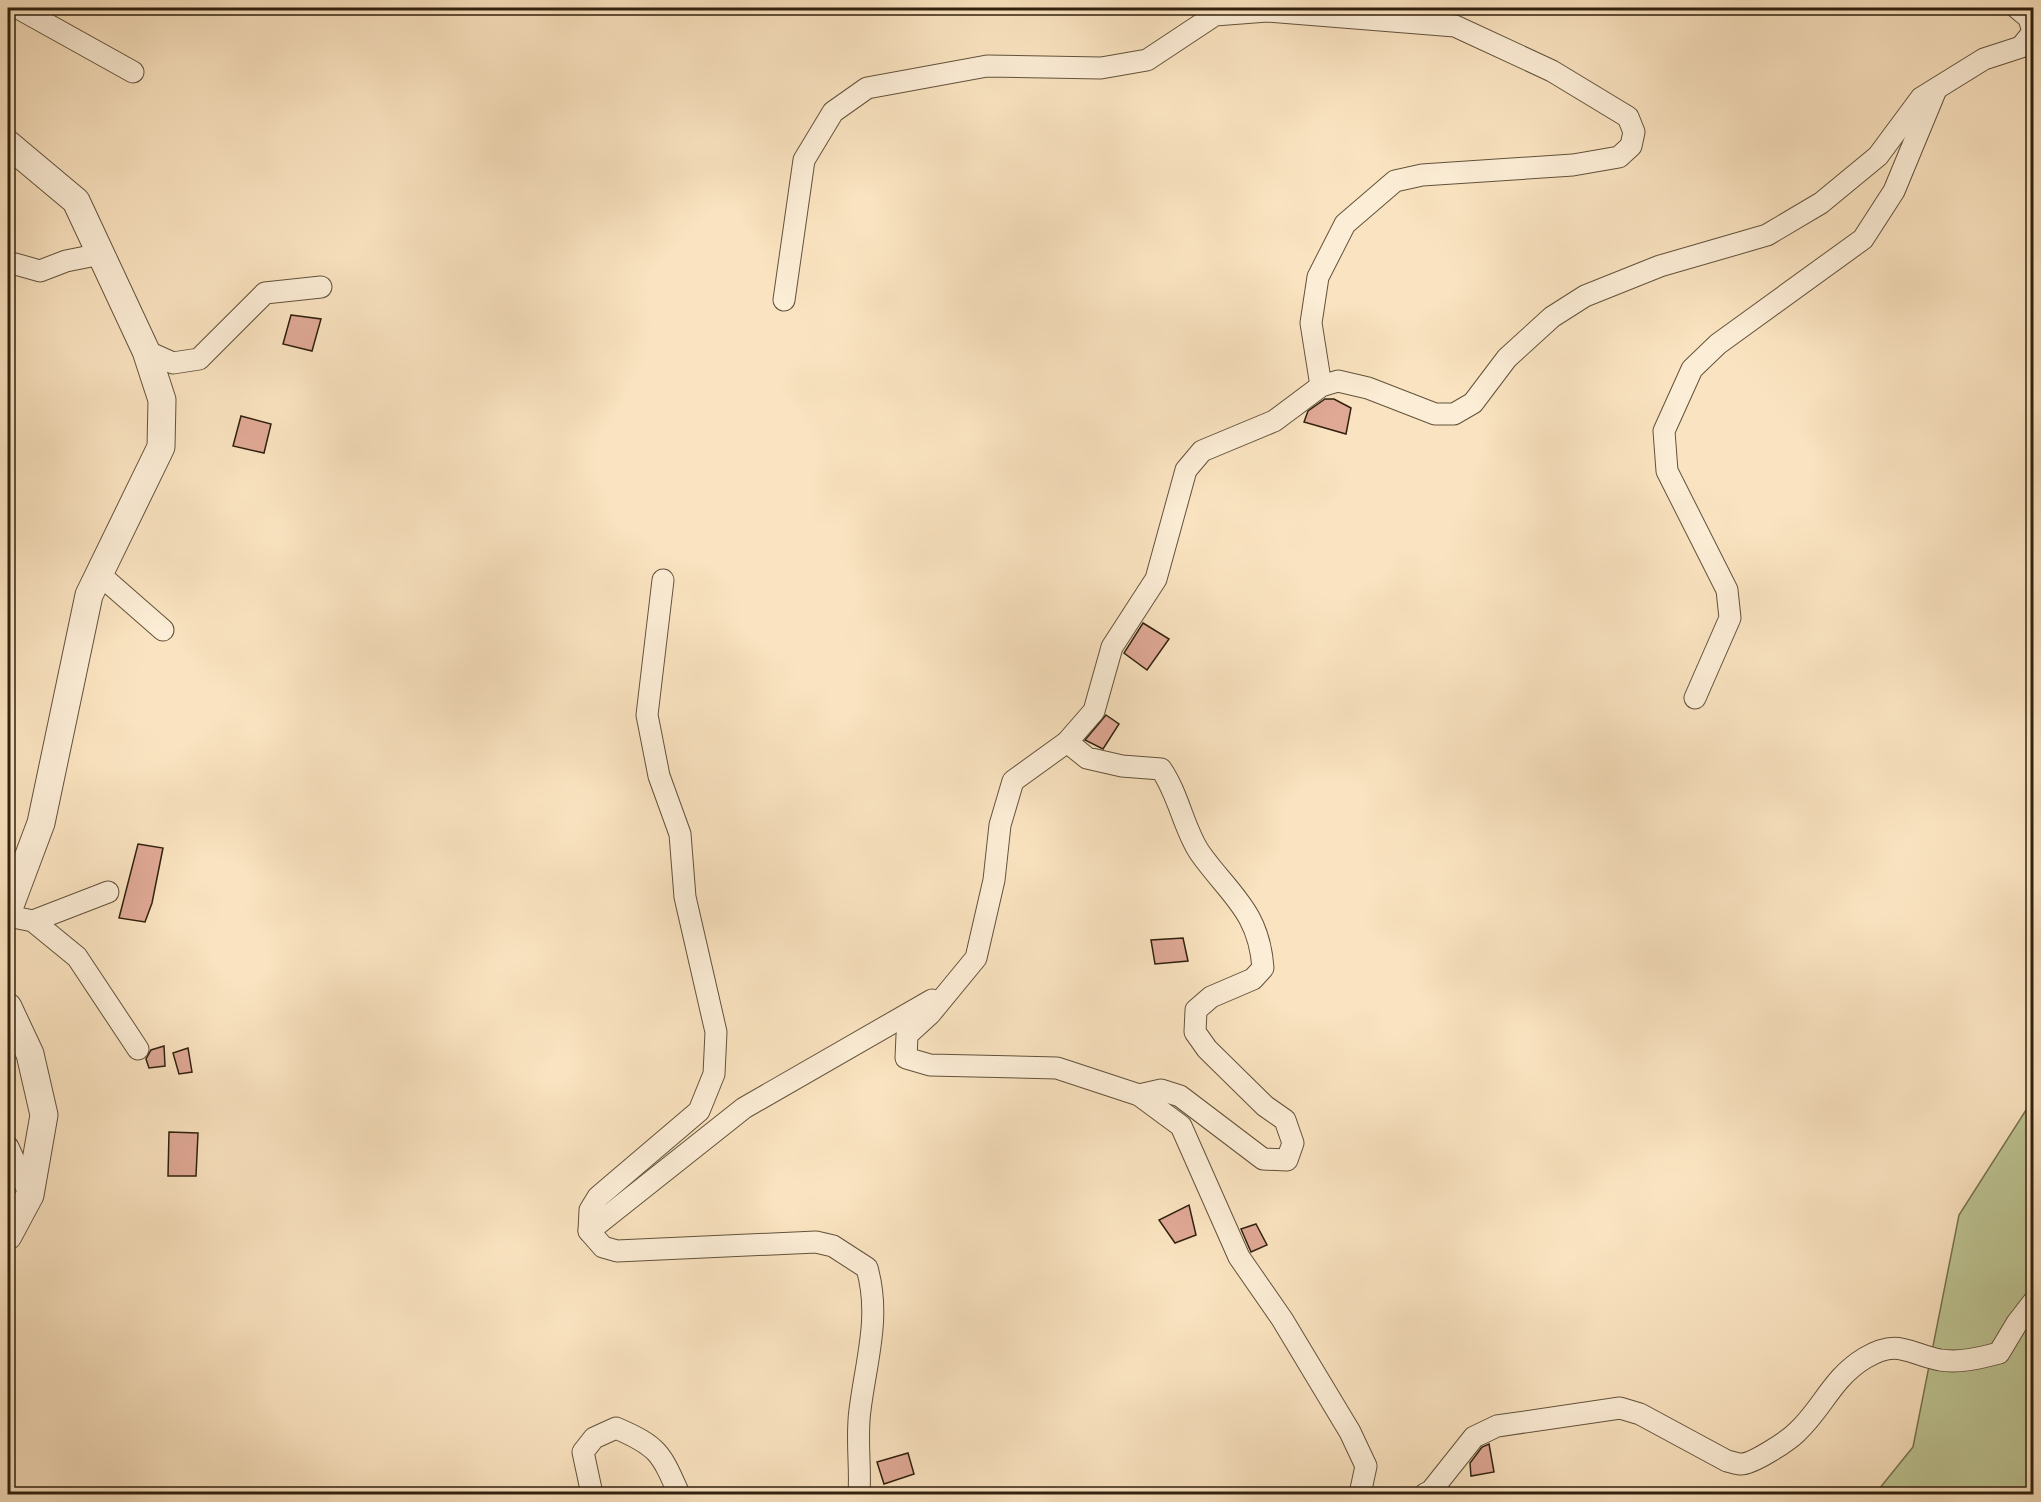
<svg xmlns="http://www.w3.org/2000/svg" width="2041" height="1502" viewBox="0 0 2041 1502" font-family="'IM FELL DW Pica',serif">
	<style>
		.green { fill: #bdc493; stroke: #767250; stroke-width: 1.5 }
		.building { fill: #e0a996; stroke: #30210e; stroke-width: 1.5 }
		.lines { fill: none; stroke-linecap: round; stroke-linejoin: round }
		.minor-casing { stroke: #62523a; stroke-width: 23 }
		.tertiary-casing { stroke: #62523a; stroke-width: 29 }
		.minor { stroke: #fcedd6; stroke-width: 21 }
		.tertiary { stroke: #fcedd6; stroke-width: 27 }
	</style>
	<rect width="100%" height="100%" fill="#fae3c0"/>
	<filter id="stains"><feTurbulence type="fractalNoise" baseFrequency=".00333" numOctaves="4"/><feColorMatrix values="0 0 0 0 .2 0 0 0 0 .09 0 0 0 0 .02 0 0 0 .5 -.17"/></filter>
	<radialGradient id="worn" r=".72"><stop offset=".6" stop-color="#630" stop-opacity="0"/><stop offset="1" stop-color="#630" stop-opacity=".3"/></radialGradient>
	<!-- green -->
	<polygon class="green" points="2033,1099 2033,1494 1875,1494 1913,1447 1959,1215"/>
	<!-- building -->
	<g class="building">
		<polygon points="291,315 321,319 312,351 283,344"/>
		<polygon points="1325,399 1334,399 1351,408 1346,434 1304,422 1308,411"/>
		<polygon points="241,416 271,424 264,453 233,446"/>
		<polygon points="1143,623 1169,639 1147,670 1124,653"/>
		<polygon points="1106,715 1119,724 1103,749 1085,740"/>
		<polygon points="138,844 163,848 152,903 145,922 119,918"/>
		<polygon points="1183,938 1188,961 1155,964 1151,940"/>
		<polygon points="164,1046 165,1066 149,1068 146,1059 151,1050"/>
		<polygon points="188,1048 192,1072 179,1074 173,1053"/>
		<polygon points="169,1132 198,1133 196,1176 168,1176"/>
		<polygon points="1189,1205 1196,1235 1175,1243 1159,1220"/>
		<polygon points="1256,1224 1267,1245 1251,1252 1241,1229"/>
		<polygon points="1489,1444 1494,1472 1471,1476 1470,1463 1482,1447"/>
		<polygon points="908,1453 914,1474 884,1484 877,1462"/>
	</g>
	<g class="lines">
		<!-- minor casing -->
		<g class="minor-casing">
			<g id="minor">
				<polyline points="18,8 133,72"/>
				<polyline points="8,262 40,271 66,261 101,254"/>
				<polyline points="784,300 804,160 833,112 867,88 987,66 1101,68 1147,60 1215,15 1267,11 1455,26 1552,71 1628,117 1634,132 1631,146 1619,157 1573,165 1422,175 1395,181 1345,224 1318,277 1311,323 1321,386"/>
				<polyline points="146,351 173,363 199,359 265,293 321,287"/>
				<polyline points="99,574 163,630"/>
				<path d="M663 580 647 715 659 776 680 834 685 897 716 1032 714 1074 699 1111 598 1197 590 1210 589 1231 603 1247 617 1251 816 1242 833 1246 867 1268C881 1317 866 1361 860 1410 856 1438 861 1467 859 1494"/>
				<polyline points="1695,698 1730,618 1727,590 1667,471 1664,431 1692,369 1718,344 1863,239 1894,191 1935,92"/>
				<path d="M1067 742 1087 758 1122 766 1161 769C1179 795 1184 830 1200 853 1229 894 1259 911 1263 968L1253 979 1211 997 1196 1010 1195 1032 1207 1049 1265 1106 1285 1120 1293 1143 1287 1160 1263 1159 1180 1096 1161 1090 1139 1095"/>
				<polyline points="8,916 33,921 77,957 138,1049"/>
				<polyline points="33,921 108,892"/>
				<polyline points="8,1147 30,1195"/>
				<polyline points="589,1231 744,1108 932,1000"/>
				<path d="M592 1494 583 1452 594 1438 616 1428C658 1446 661 1453 679 1494"/>
				<polyline points="1360,1494 1366,1466 1350,1432 1282,1319 1239,1257 1181,1126 1139,1095 1057,1068 930,1065 906,1058 907,1035 930,1014 976,958 994,880 1000,825 1013,781 1067,742 1094,711 1112,647 1156,579 1186,470 1202,451 1274,421 1321,386 1338,381 1368,388 1435,414 1454,414 1473,403 1507,358 1552,317 1585,296 1660,266 1767,235 1821,203 1878,156 1921,98 1984,59 2021,47 2033,32 2029,18 2017,8"/>
				<path d="M1425 1494 1431 1491 1474 1437 1497 1426 1620 1408 1640 1414 1727 1461C1732 1462 1737 1464 1741 1464 1753 1464 1788 1441 1797 1432 1823 1408 1832 1378 1865 1358 1899 1338 1908 1354 1940 1360 1960 1363 1980 1358 1999 1353L2017 1323 2034 1301"/>
			</g>
		</g>
		<!-- tertiary casing -->
		<g class="tertiary-casing">
			<g id="tertiary">
				<polyline points="8,144 76,201 146,351 162,400 161,447 89,595 41,823 8,911"/>
				<polyline points="8,1007 30,1054 44,1115 30,1195 8,1236"/>
			</g>
		</g>
		<!-- minor -->
		<use href="#minor" class="minor"/>
		<!-- tertiary -->
		<use href="#tertiary" class="tertiary"/>
	</g>
	<!-- margin -->
	<rect width="2041" height="1502" fill="none" stroke="#fae3c0" stroke-width="30"/>
	<rect x="9" y="9" width="2023" height="1484" fill="none" stroke="#30210e" stroke-width="3"/>
	<rect x="15" y="15" width="2011" height="1472" fill="none" stroke="#30210e" stroke-width="1.5"/>
	<rect width="100%" height="100%" filter="url(#stains)"/>
	<rect width="100%" height="100%" fill="url(#worn)"/>
</svg>
